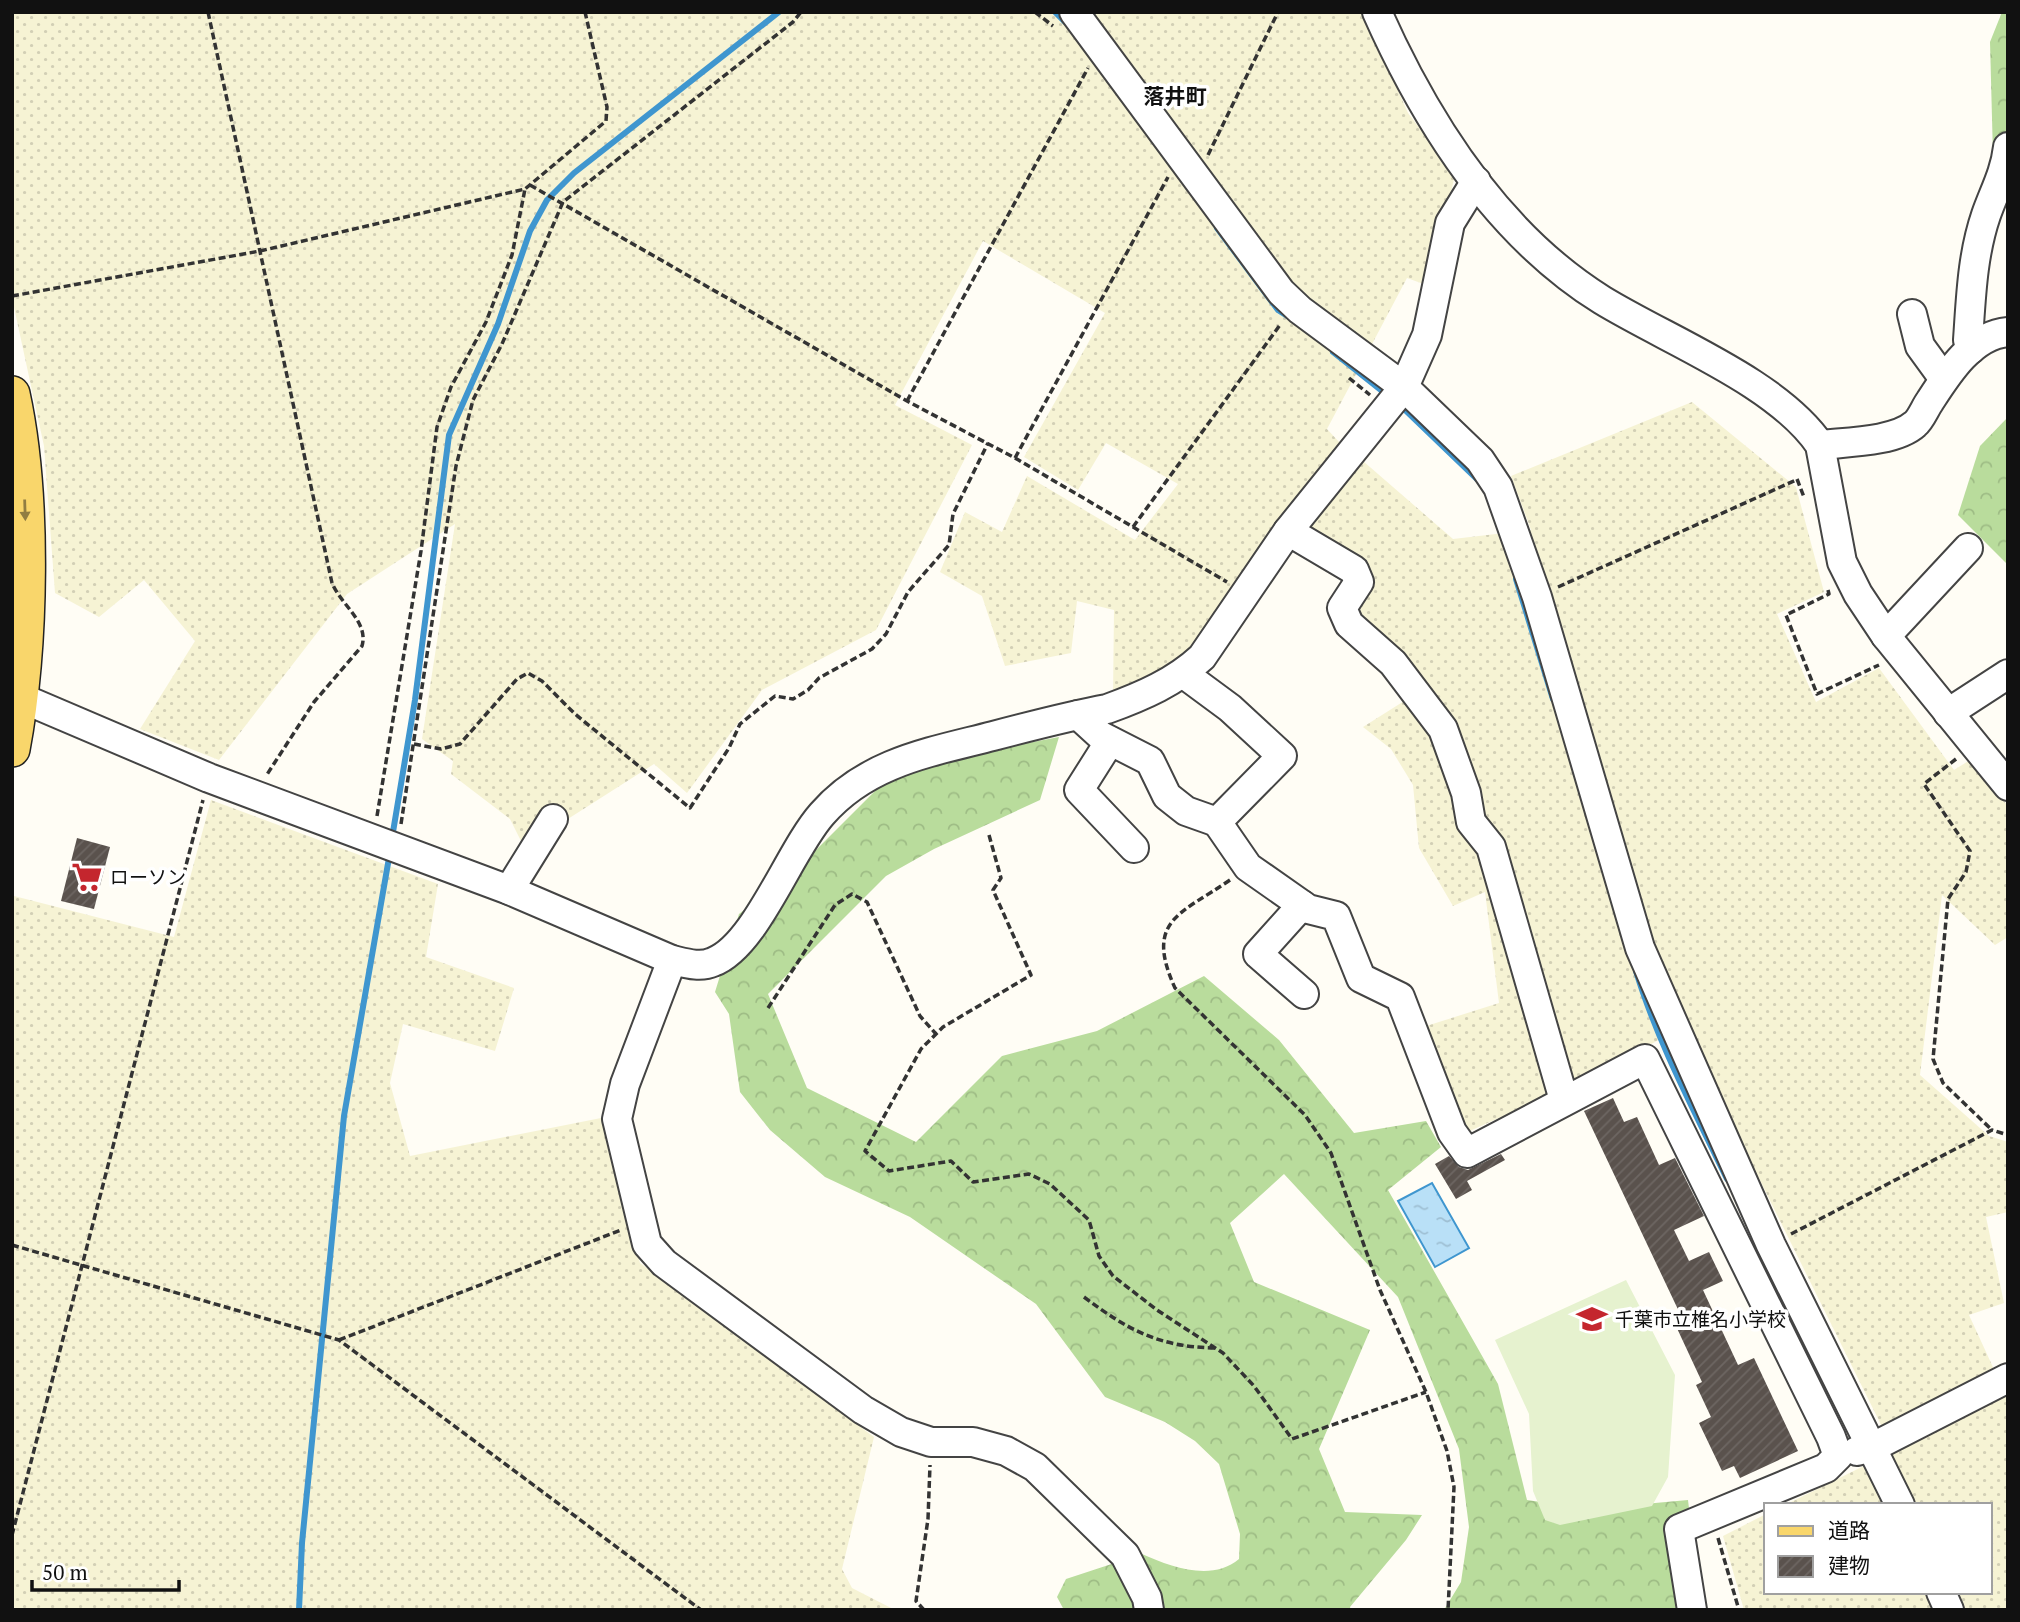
<svg xmlns="http://www.w3.org/2000/svg" width="2020" height="1622" viewBox="0 0 2020 1622" font-family="'PT Serif','Noto Sans JP',serif">
	<style>
		.farmland { fill: url(#farmland-dots) }
		.forest { fill: url(#forest-crowns) }
		.pitch { fill: #e6f2cf }
		.water { fill: url(#water-ripples); stroke: #3f96cf; stroke-width: 2 }
		.lines { fill: none; stroke-linecap: round; stroke-linejoin: round }
		.stream { stroke: #3f96cf; stroke-width: 6 }
		.building { fill: url(#building-hatch) }
		.minor-casing { stroke: #444; stroke-width: 32 }
		.major-casing { stroke: #222; stroke-width: 38 }
		.path { stroke: #333; stroke-width: 3.5; stroke-dasharray: 7 3.5; stroke-linecap: butt }
		.minor { stroke: #fff; stroke-width: 28 }
		.major { stroke: #f9d66b; stroke-width: 35 }
		.oneway { fill: #917d42 }
		.labels { text-anchor: middle; stroke-width: 7; stroke-linejoin: round; paint-order: stroke }
		.poi-label { font-size: 19px; fill: #111; stroke: #fff; text-anchor: start }
		.neighbourhood-label { font-size: 21px; font-weight: bold; fill: #111; stroke: #fff }
	</style>
	<defs>
		<pattern id="farmland-dots" width="8" height="8" patternUnits="userSpaceOnUse" patternTransform="scale(1.75)"><rect width="8" height="8" fill="#f6f3d4"/><path d="M2 2h.1M6 6h.1" fill="none" stroke="#d2cfb5" stroke-width="1.8" stroke-linecap="round"/></pattern>
		<pattern id="forest-crowns" width="20" height="18" patternUnits="userSpaceOnUse" patternTransform="scale(1.75)"><rect width="20" height="18" fill="#b9dc9c"/><path d="M2 6a3 3 0 1 1 6 0M12 15a3 3 0 1 1 6 0" fill="none" stroke="#9ebc85"/></pattern>
		<pattern id="water-ripples" width="26" height="14" patternUnits="userSpaceOnUse" patternTransform="scale(1.75)"><rect width="26" height="14" fill="#b9e0f7"/><path d="M2 4q2-2 4 0t4 0M15 11q2-2 4 0t4 0" fill="none" stroke="#9ebfd3"/></pattern>
		<pattern id="building-hatch" width="6" height="6" patternUnits="userSpaceOnUse" patternTransform="scale(1.75)"><rect width="6" height="6" fill="#5a524d"/><path d="M-1 1l2-2M0 6l6-6M5 7l2-2" fill="none" stroke="#6d6662"/></pattern>
	</defs>
	<rect width="100%" height="100%" fill="#fffdf5"/>
	<!-- farmland -->
	<g class="farmland">
		<polygon points="12,12 1363,12 1408,113 1455,175 1429,286 1407,278 1327,429 1340,443 1209,628 1175,664 1113,696 1114,610 1077,601 1071,653 1005,666 982,596 940,572 965,512 1002,532 1027,476 1135,540 1178,484 1106,443 1078,490 1024,457 1105,313 983,241 895,405 972,445 876,630 762,690 687,793 654,764 524,847 510,819 451,774 453,761 422,739 455,524 347,594 219,760 140,729 195,641 144,580 99,617 55,593 44,446 12,298"/>
		<polygon points="1692,402 1796,487 1824,592 1777,614 1816,702 1879,668 1954,770 1970,760 2008,806 2008,937 1995,945 1942,895 1920,1075 1989,1136 2008,1142 2008,1212 1986,1217 2004,1303 1969,1315 2003,1389 2008,1387 2008,1610 1744,1610 1723,1536 1766,1514 1766,1592 1990,1592 1990,1505 1785,1505 1894,1451 1684,1027 1570,1086 1463,1134 1420,1028 1499,1003 1485,892 1453,906 1419,848 1413,785 1391,749 1363,727 1420,691 1352,612 1368,571 1307,527 1363,461 1453,539 1531,530 1511,476"/>
		<polygon points="211,800 438,884 426,957 514,988 495,1051 403,1024 390,1083 410,1156 601,1118 640,1263 874,1437 842,1569 852,1588 895,1610 12,1610 12,901 14,896 174,937"/>
	</g>
	<!-- forest -->
	<g class="forest">
		<polygon points="2002,12 2008,12 2008,193 1993,156 1990,42"/>
		<polygon points="2008,417 2008,565 1958,515 1980,446"/>
		<path d="M1059 737 1040 800 934 849 886 876 768 994 807 1088 916 1142 1002 1056 1097 1031 1204 976 1279 1040 1354 1133 1426 1121 1441 1147 1388 1190 1498 1384 1527 1500 1589 1509 1688 1500 1701 1610H1444L1461 1582 1469 1527 1459 1449 1398 1297 1284 1174 1230 1223 1254 1282 1370 1330 1319 1449 1345 1512 1422 1515 1406 1540 1350 1607 1351 1610H1064L1057 1597 1066 1579 1142 1554C1171 1567 1212 1582 1239 1559L1240 1534 1219 1464 1195 1441 1165 1422 1105 1397 1036 1304 910 1217 825 1177 770 1130 740 1092 729 1014 715 992 739 914 804 862 898 768Z"/>
	</g>
	<!-- pitch -->
	<polygon class="pitch" points="1626,1280 1675,1375 1668,1477 1652,1506 1560,1525 1545,1520 1533,1491 1529,1414 1495,1340"/>
	<!-- water -->
	<polygon class="water" points="1432,1183 1469,1248 1435,1267 1398,1201"/>
	<g class="lines">
		<!-- stream -->
		<g class="stream">
			<polyline points="1055,12 1065,22"/>
			<polyline points="1217,228 1278,310 1289,317"/>
			<polyline points="1333,352 1387,395"/>
			<polyline points="1399,404 1477,479"/>
			<polyline points="1516,579 1553,699"/>
			<polyline points="392,838 415,700 449,435 498,324 530,231 547,200 574,173 779,12"/>
			<path d="M1636 971C1658 1043 1694 1110 1727 1179"/>
			<polyline points="299,1610 302,1543 344,1116 390,852"/>
		</g>
	</g>
	<!-- building -->
	<g class="building">
		<polygon points="77,838 110,847 94,909 61,901"/>
		<polygon points="1613,1098 1624,1122 1637,1117 1659,1165 1675,1158 1704,1216 1674,1230 1689,1261 1709,1252 1723,1281 1703,1290 1738,1365 1754,1358 1798,1451 1740,1478 1734,1466 1722,1471 1699,1423 1711,1417 1696,1385 1702,1382 1675,1324 1683,1320 1584,1111"/>
		<polygon points="1501,1154 1505,1160 1467,1181 1472,1190 1456,1199 1435,1164 1449,1156 1459,1167 1468,1170"/>
	</g>
	<g class="lines">
		<!-- minor casing -->
		<g class="minor-casing">
			<g id="minor">
				<polyline points="1074,12 1281,292 1300,310 1404,387 1480,460 1498,487 1537,597 1640,948 1771,1245 1900,1505"/>
				<path d="M1377 12C1426 122 1498 235 1602 300 1669 341 1777 382 1820 445L1842 562 1858 594 1886 636 2008 786"/>
				<polyline points="1912,314 1920,346 1944,379"/>
				<path d="M1971 349 1968 340C1971 298 1972 256 1986 215 1994 192 2005 173 2008 147"/>
				<path d="M1820 445C1846 442 1895 442 1915 424 1921 419 1925 408 1930 401 1948 373 1972 335 2008 332"/>
				<polyline points="1288,531 1354,570 1359,582 1342,608 1349,624 1393,663 1443,729 1466,793 1471,822 1491,847 1564,1100"/>
				<polyline points="1886,636 1968,548"/>
				<polyline points="1184,674 1230,708 1282,756 1217,822 1248,867 1308,909 1336,916 1361,978 1400,997 1452,1132 1467,1153 1645,1059 1831,1437 1838,1456 1826,1468 1679,1529 1692,1610"/>
				<path d="M12 694 209 778 509 890 672 960C685 963 700 968 713 962 756 946 789 851 822 814 867 762 931 752 993 736 1031 726 1069 716 1107 709 1143 696 1175 682 1202 657L1288 531 1404 387 1427 335 1450 223 1476 181"/>
				<polyline points="1948,713 2008,674"/>
				<polyline points="1078,715 1101,736 1150,761 1167,796 1186,811 1217,822"/>
				<polyline points="1110,741 1079,790 1134,848"/>
				<polyline points="509,890 553,819"/>
				<polyline points="1302,905 1258,954 1304,994"/>
				<polyline points="672,960 625,1084 617,1119 647,1244 664,1263 863,1410 901,1432 931,1442 973,1442 1006,1451 1035,1467 1125,1555 1147,1598 1149,1610"/>
				<polyline points="1857,1451 1873,1447 2008,1378"/>
				<polyline points="1941,1592 1949,1610"/>
			</g>
		</g>
		<!-- major casing -->
		<g class="major-casing">
			<path id="major" d="M12 394C34 495 31 647 12 749"/>
		</g>
		<!-- path -->
		<g class="path">
			<path d="M208 12 332 583C341 605 369 622 362 646L314 702 266 776"/>
			<polyline points="1035,12 1053,26"/>
			<polyline points="1208,155 1278,12"/>
			<polyline points="530,185 907,401 1015,458 1227,582"/>
			<polyline points="12,296 260,251 525,189 606,121 607,107 585,12"/>
			<polyline points="1349,378 1370,395"/>
			<polyline points="907,401 1088,68"/>
			<polyline points="1015,458 1168,177"/>
			<polyline points="1797,479 1804,497"/>
			<polyline points="1133,527 1280,325"/>
			<polyline points="1558,587 1796,480"/>
			<polyline points="1828,590 1829,594 1786,615 1817,694 1879,665"/>
			<polyline points="414,744 441,749 460,744 517,679 528,673 542,681 575,714 690,808 729,748 740,724 775,696 793,699 808,690 819,678 872,649 886,634 908,592 949,545 953,514 988,443"/>
			<polyline points="1956,759 1924,784 1970,851 1966,872 1948,899 1933,1059 1943,1083 1992,1130"/>
			<polyline points="377,816 421,551 437,427 451,387 486,322 512,255 525,189"/>
			<polyline points="401,824 456,466 473,400 502,344 563,202 793,22 801,12"/>
			<polyline points="989,835 1001,878 993,890 1031,975 943,1027 921,1049 865,1151 889,1171 951,1161 973,1182 1029,1174 1050,1184 1089,1220 1099,1256 1113,1276 1157,1310 1223,1353 1254,1386 1292,1439 1426,1392"/>
			<path d="M1230 880C1181 914 1144 920 1175 988L1305 1115 1331 1153 1380 1290 1426 1392 1447 1451 1454 1487 1448 1610"/>
			<polyline points="768,1008 835,905 852,894 867,902 920,1016 936,1034"/>
			<polyline points="1791,1234 1992,1130 2008,1135"/>
			<polyline points="12,1245 339,1340 701,1610"/>
			<path d="M1084 1297C1128 1330 1159 1347 1215 1348"/>
			<polyline points="339,1340 621,1230"/>
			<polyline points="12,1535 203,800"/>
			<polyline points="1718,1538 1739,1610"/>
			<polyline points="924,1610 916,1601 928,1519 930,1465"/>
		</g>
		<!-- minor -->
		<use href="#minor" class="minor"/>
		<!-- major -->
		<use href="#major" class="major"/>
	</g>
	<!-- one-way arrows -->
	<defs><path id="oneway-solid" d="M-6-.8H1V-3.2L6.5 0L1 3.2V.8H-6Z" transform="scale(1.75)"/></defs>
	<use class="oneway" href="#oneway-solid" transform="translate(25 510) rotate(88)"/>
	<!-- icons -->
	<defs>
		<g id="supermarket-bare" transform="scale(2.415)"><path d="M-6-5.5h2.5l.6 2H6L4.5 2H-2.5L-4.4-4H-6ZM-1.5 3.2a1.3 1.3 0 1 0 .1 0ZM3 3.2a1.3 1.3 0 1 0 .1 0Z" fill="#c4262e" stroke="#fff" stroke-width="2.5" paint-order="stroke"/></g>
		<g id="school-bare" transform="scale(2.415)"><path d="M0-5L7-2L0 1L-7-2ZM-4 1L0 2.5L4 1V4Q0 6-4 4Z" fill="#c4262e" stroke="#fff" stroke-width="2.5" paint-order="stroke"/></g>
	</defs>
	<g fill-rule="evenodd">
		<use href="#supermarket-bare" x="87" y="877"/>
		<use href="#school-bare" x="1592" y="1319"/>
	</g>
	<g class="labels">
		<!-- poi labels -->
		<g class="poi-label">
			<text x="110" y="884">ローソン</text>
			<text x="1615" y="1326">千葉市立椎名小学校</text>
		</g>
		<!-- neighbourhood labels -->
		<g class="neighbourhood-label">
			<text x="1175" y="104">落井町</text>
		</g>
	</g>
	<!-- border -->
	<rect width="2020" height="1622" fill="none" stroke="#111111" stroke-width="28"/>
	<!-- legend -->
	<rect x="1764" y="1503" width="228" height="91" fill="#ffffff" stroke="#a0a0a0" stroke-width="2"/>
	<rect x="1778" y="1526" width="35" height="10" fill="#f9d66b" stroke="#a0a0a0" stroke-width="2"/>
	<text x="1828" y="1538" font-size="21" fill="#111111">道路</text>
	<rect x="1778" y="1556" width="35" height="21" fill="url(#building-hatch)" stroke="#a0a0a0" stroke-width="2"/>
	<text x="1828" y="1573" font-size="21" fill="#111111">建物</text>
	<!-- scale -->
	<path d="M32 1580v10h147v-10" fill="none" stroke="#111111" stroke-width="3.5"/>
	<text x="42" y="1580" font-size="21" fill="#111111" stroke="#ffffff" stroke-width="5" paint-order="stroke">50 m</text>
</svg>
